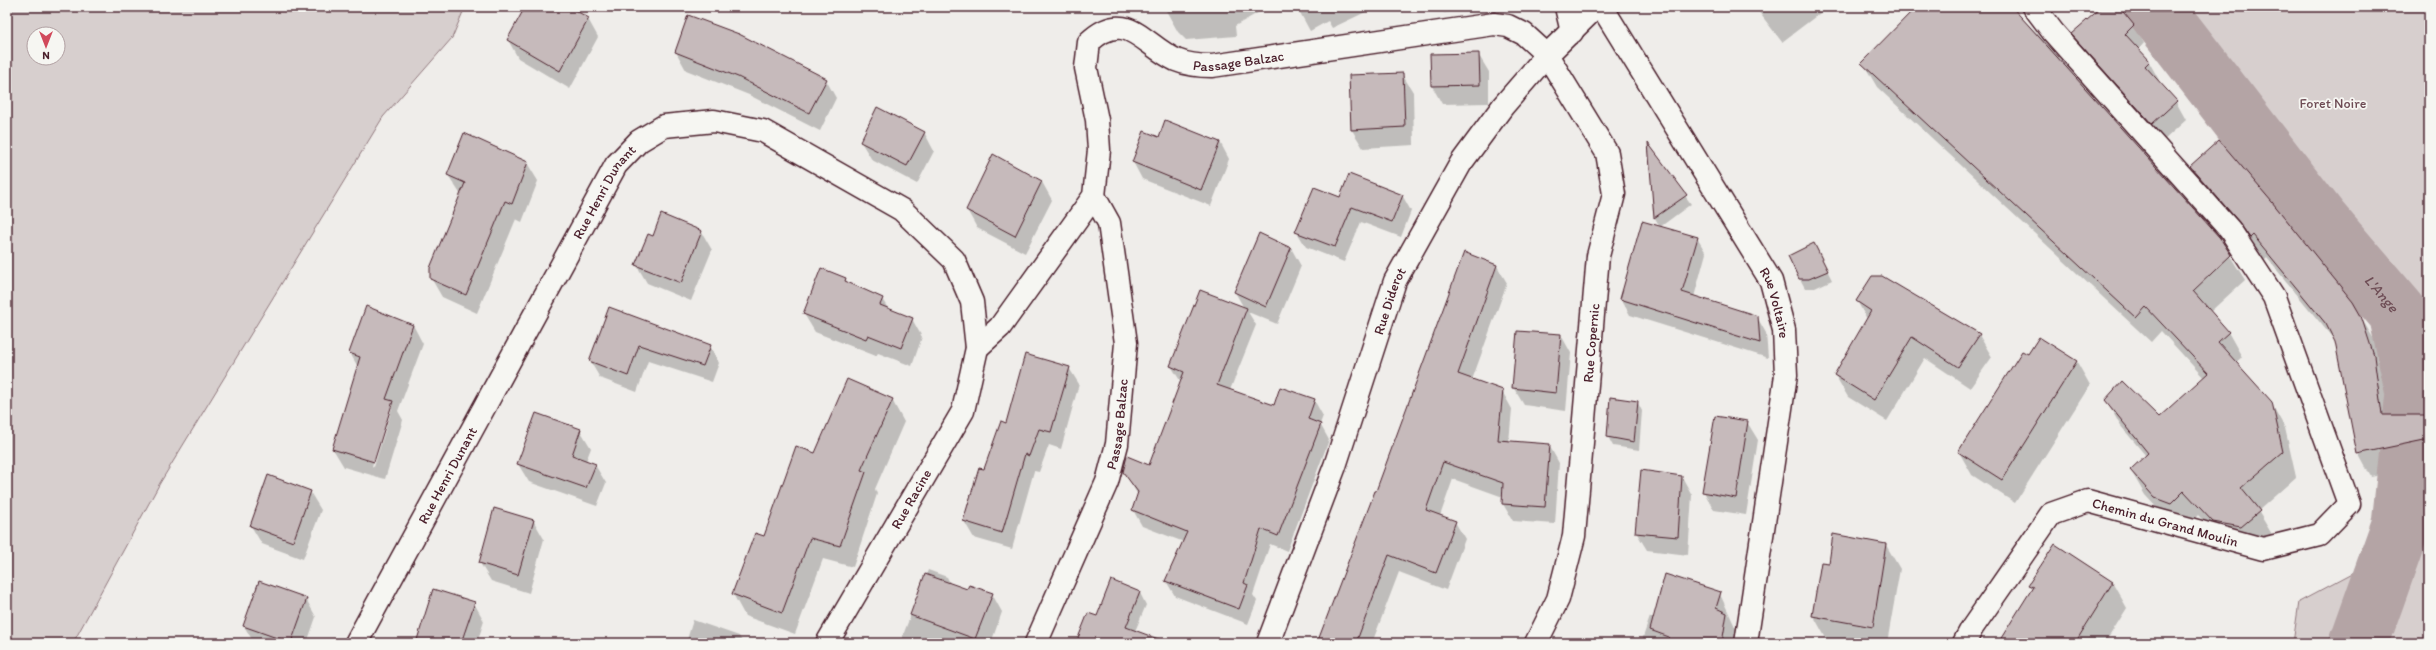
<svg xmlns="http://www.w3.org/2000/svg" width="2436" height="650" viewBox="0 0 2436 650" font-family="Itim,sans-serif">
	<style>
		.green { fill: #d7cfce; stroke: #90777c; fill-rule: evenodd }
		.shadow { fill: #0003; fill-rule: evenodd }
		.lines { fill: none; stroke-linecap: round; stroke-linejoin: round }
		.river { stroke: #b4a4a5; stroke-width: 59 }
		.building { fill: #c6babb; stroke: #4a1f2b }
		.street-casing { stroke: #4a1f2b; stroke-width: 25 }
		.secondary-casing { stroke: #4a1f2b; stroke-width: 25 }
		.street { stroke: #f6f6f2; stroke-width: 22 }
		.secondary { stroke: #f6f6f2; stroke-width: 22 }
		.labels { text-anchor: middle; stroke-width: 3.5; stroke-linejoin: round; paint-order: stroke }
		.street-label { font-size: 14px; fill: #4a1f2b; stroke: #f6f6f2 }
		.park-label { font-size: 14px; fill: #6d4b54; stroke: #f6f6f2 }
		.water-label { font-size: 15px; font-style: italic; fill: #6f4e56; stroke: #f6f6f2 }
	</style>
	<rect width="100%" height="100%" fill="#efedea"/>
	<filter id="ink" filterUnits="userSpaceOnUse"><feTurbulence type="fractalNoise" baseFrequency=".025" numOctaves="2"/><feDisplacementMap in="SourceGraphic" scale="8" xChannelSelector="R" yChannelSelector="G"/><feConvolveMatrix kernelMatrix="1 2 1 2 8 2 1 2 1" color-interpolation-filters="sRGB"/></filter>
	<g filter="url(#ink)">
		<!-- green -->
		<g class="green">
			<path d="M7 7H465L452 38 383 117 160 483 73 643H7ZM34 34H58V58H34Z"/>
			<polygon points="2139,7 2429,7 2429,643 2293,643 2299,602 2363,568 2402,421 2371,310"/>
		</g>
		<!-- shadow -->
		<g class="shadow">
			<polygon points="526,7 567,7 588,19 598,37 570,89 518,58 508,40"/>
			<polygon points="967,7 980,7 977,12"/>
			<polygon points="1164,7 1268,7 1235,26 1236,36 1186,40 1178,32"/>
			<polygon points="1297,7 1371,7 1372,9 1332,28 1328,21 1310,31"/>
			<polygon points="1440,7 1476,7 1444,13"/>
			<polygon points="1755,7 1828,7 1782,42"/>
			<polygon points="1918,7 2011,7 2038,34 2219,238 2245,280 2210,312 2228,332 2242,357 2235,363 2271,403 2285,428 2296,477 2258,511 2273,536 2228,547 2198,515 2186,528 2170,522 2145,495 2131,471 2146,456 2120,425 2106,400 2159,418 2204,378 2161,331 2151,342 1877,87 1863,63"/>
			<polygon points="2103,7 2118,7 2133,25 2144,43 2138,50 2149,62 2159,80 2158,81 2176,102 2186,120 2163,141 2083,52 2073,34"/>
			<polygon points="676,52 826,80 836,98 820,131 749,95 686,70"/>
			<polygon points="1478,54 1489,72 1489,103 1442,104 1432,86"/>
			<polygon points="1402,74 1413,92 1414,145 1363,148 1352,130"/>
			<polygon points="924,132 934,151 917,184 872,160 861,142"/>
			<polygon points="1160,139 1220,142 1229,159 1211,206 1142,179 1133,162"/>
			<polygon points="1649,146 1691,204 1660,227 1655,218"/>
			<polygon points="527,163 538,181 522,222 516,219 477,313 442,297 431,278 461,195 448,175"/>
			<polygon points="2191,167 2360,316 2375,341 2387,381 2392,416 2429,416 2429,474 2429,465 2371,477 2358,453 2336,342 2267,258 2264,261 2254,246 2205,191"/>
			<polygon points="1042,182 1052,200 1025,253 977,228 967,210"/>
			<polygon points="1402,195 1411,211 1401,237 1361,222 1344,262 1306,247 1297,232 1340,198"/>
			<polygon points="1643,223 1697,238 1706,253 1694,297 1757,317 1766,333 1768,358 1630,315 1621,299"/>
			<polygon points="701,231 712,250 691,301 647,283 636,264 653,237"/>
			<polygon points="1814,244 1832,280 1815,288 1805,288 1800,279"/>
			<polygon points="1291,248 1301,266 1277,324 1248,312 1256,325 1230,390 1274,407 1314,400 1323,416 1320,424 1329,440 1287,551 1270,544 1253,595 1257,601 1248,624 1175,596 1166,581 1184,542 1142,526 1133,510 1138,495 1124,472 1150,466 1181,382 1171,366 1244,308 1235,292"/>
			<polygon points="1497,266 1507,283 1472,380 1502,391 1512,409 1509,442 1549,445 1559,463 1555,524 1513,521 1503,504 1503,497 1453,479 1440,516 1455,522 1465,539 1446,590 1399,572 1372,643 1318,643 1377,493"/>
			<polygon points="845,279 848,284 882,299 889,310 912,319 922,337 912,366 878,353 876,356 815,332 804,314"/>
			<polygon points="1857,301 1979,335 1992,357 1970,388 1925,358 1887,421 1848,397 1835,375 1867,319"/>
			<polygon points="609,308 710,346 719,363 712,382 648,361 637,392 600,378 590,361"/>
			<path d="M413 325 423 344 398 411 403 420 385 479 344 467 333 449 358 367 350 353ZM390 406 392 408 374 467 372 466Z"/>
			<polygon points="1561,335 1571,353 1566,411 1524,405 1513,387"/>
			<polygon points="2039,339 2077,362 2090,385 2015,503 1972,475 1959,452"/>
			<polygon points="1069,368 1079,384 1061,449 1049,445 1039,472 1034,471 1012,549 974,538 964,521 985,471"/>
			<polygon points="892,400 904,422 875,489 877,494 853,567 823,559 795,634 745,616 733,594 756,534 765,537"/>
			<polygon points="1637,401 1642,411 1639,450 1613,446 1608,437"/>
			<polygon points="1747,422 1758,440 1746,515 1714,510 1704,492"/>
			<polygon points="580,430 591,448 586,461 595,465 606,483 597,506 529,482 518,464"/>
			<polygon points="1682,477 1692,495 1688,555 1647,550 1636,532"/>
			<polygon points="310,492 321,510 303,559 262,544 251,526"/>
			<polygon points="533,520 544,539 529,593 491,581 480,563"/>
			<polygon points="1886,545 1900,569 1887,643 1845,643 1827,640 1813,615"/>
			<polygon points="928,570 947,577 951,585 967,590 992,594 1002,612 991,643 900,643"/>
			<polygon points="1112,582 1140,593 1146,605 1130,643 1077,643 1097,618"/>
			<polygon points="2113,583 2127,608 2105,643 2002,643 2032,590 2030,585"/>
			<polygon points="1719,592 1737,631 1735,643 1641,643 1650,617 1654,618"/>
			<polygon points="306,599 316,617 307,643 254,643 244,626"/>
			<polygon points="474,603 484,621 477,643 417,643"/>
			<polygon points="693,620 739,636 743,643 686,643"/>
			<polygon points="1786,639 1794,643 1786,643"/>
		</g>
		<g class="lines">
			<!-- river -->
			<path class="river" id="s1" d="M2154 7 2320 222 2398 313 2415 393 2401 525 2359 643"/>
		</g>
		<!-- building -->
		<g class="building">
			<polygon points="525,7 569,7 589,18 560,71 507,40"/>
			<polygon points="1916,7 2012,7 2220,238 2231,255 2193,291 2229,332 2218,342 2272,402 2283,452 2241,488 2260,511 2241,527 2213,522 2184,491 2171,504 2155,498 2130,470 2148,453 2105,400 2122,381 2159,417 2208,373 2146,307 2136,318 1861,63"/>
			<polygon points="2102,7 2119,7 2134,25 2125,34 2150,61 2145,66 2177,101 2152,124 2071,34"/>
			<polygon points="688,15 739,34 827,79 809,113 738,77 675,52"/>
			<polygon points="1479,53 1480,85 1431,86 1430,54"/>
			<polygon points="1403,73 1405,127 1351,130 1349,75"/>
			<polygon points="877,107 925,132 907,166 860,142"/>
			<polygon points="1165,120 1220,142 1201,190 1132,162 1144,131 1159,137"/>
			<polygon points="464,133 528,162 512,204 505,201 466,295 430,279 430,268 465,183 447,175"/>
			<polygon points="2219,140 2272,202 2353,302 2361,316 2374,356 2382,415 2429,415 2429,439 2357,454 2335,342 2326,324 2253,235 2250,238 2239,222 2190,166"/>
			<polygon points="1648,143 1687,195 1654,218"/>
			<polygon points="993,154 1042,181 1015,236 966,210"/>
			<polygon points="1349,174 1403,195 1392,222 1352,207 1335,247 1295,232 1314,187 1340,197"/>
			<polygon points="661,214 702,231 681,283 635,265 648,234 653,236"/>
			<polygon points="1642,221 1698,237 1682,292 1758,316 1760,343 1620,299"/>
			<polygon points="1259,233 1291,248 1266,307 1234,292"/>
			<polygon points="1814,243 1828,271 1809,279 1799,279 1788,256"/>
			<polygon points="1464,252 1497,265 1458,374 1503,390 1498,440 1550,444 1545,507 1502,504 1503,483 1443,462 1426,510 1456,521 1436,573 1389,555 1356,643 1317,643 1375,491 1376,491"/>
			<polygon points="821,268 846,278 845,281 883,298 880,305 913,318 901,348 868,335 866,339 803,314"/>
			<polygon points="1872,276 1882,276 1980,334 1958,367 1912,337 1874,400 1834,375 1871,311 1856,301"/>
			<polygon points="1200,290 1247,308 1217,385 1274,405 1280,387 1315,399 1308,419 1321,424 1278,536 1261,529 1244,583 1248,585 1239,609 1165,581 1187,532 1132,510 1138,492 1123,472 1127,456 1149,465 1184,372 1170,366"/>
			<polygon points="366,306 413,325 386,399 393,401 374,462 332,449 360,357 349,353"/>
			<polygon points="609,307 711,345 703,366 639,345 628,376 589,361"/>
			<polygon points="1517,331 1561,334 1556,393 1512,388"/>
			<polygon points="2039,337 2077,361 2002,480 1958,452 2022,351 2028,354"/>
			<polygon points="1025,354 1070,367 1051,432 1039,429 1029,456 1025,454 1002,533 963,521 979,468 984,469 1001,421 1006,423"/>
			<polygon points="847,379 893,399 861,470 866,472 840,546 810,538 782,613 732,594 755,533 764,536 796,446 815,453"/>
			<polygon points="1610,397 1638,401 1634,442 1607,437"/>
			<polygon points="536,413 581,429 572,455 596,464 586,488 517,464"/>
			<polygon points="1715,416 1748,421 1736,498 1702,492"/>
			<polygon points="1641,470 1682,476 1678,537 1635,533"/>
			<polygon points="268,475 311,491 293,542 250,526"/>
			<polygon points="494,508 534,520 518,575 479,563"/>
			<polygon points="1833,534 1886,544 1873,627 1812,616 1821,562 1829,563"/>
			<polygon points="2055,544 2113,582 2075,643 1998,643 2033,587 2028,585"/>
			<polygon points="925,574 967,589 969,585 993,593 975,639 910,615"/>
			<polygon points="1665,574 1721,592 1716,608 1727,613 1722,643 1666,643 1669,637 1650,630"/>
			<polygon points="1111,580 1140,592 1126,627 1161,640 1161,643 1076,643 1088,613 1097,616"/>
			<polygon points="259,581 307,598 291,643 243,626"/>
			<polygon points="433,589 475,602 461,643 416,643"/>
		</g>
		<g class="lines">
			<!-- street casing -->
			<g class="street-casing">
				<g id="street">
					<polyline points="1566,7 1572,32"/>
					<path id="s2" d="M977 348 1000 327 1094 196 1099 150 1097 120 1086 68 1089 42C1126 7 1143 45 1176 60 1188 65 1199 66 1212 66L1494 24 1508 26 1524 34 1547 55 1607 153 1614 194 1598 256 1574 536 1558 599 1536 643"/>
					<path id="s3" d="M356 643 616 165 639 141 664 126 714 121 763 131 902 210 954 260 972 302 977 348 963 411 827 643"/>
					<path id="s4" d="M1036 643 1107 482 1117 444 1126 343 1109 223 1094 196"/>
					<path id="s5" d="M1268 643 1335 466 1395 281 1461 163 1503 106 1547 55 1596 7"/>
					<path id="s6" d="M1964 643 1972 628 2051 514 2088 501 2263 549 2319 535 2349 504 2274 297 2230 230 2053 32 2034 7"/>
				</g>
			</g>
			<!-- secondary casing -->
			<g class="secondary-casing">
				<g id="secondary">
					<path id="s7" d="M1602 7 1771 281 1784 330 1786 375 1746 643"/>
				</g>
			</g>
			<!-- street -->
			<use href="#street" class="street"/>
			<!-- secondary -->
			<use href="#secondary" class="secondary"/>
		</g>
	</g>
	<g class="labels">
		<!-- street labels -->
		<g class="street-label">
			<text dy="5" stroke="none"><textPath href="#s2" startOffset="512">Passage Balzac</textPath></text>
			<text dy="5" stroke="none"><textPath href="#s3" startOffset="515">Rue Henri Dunant</textPath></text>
			<text dy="5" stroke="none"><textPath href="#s5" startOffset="363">Rue Diderot</textPath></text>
			<text dy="5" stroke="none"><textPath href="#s7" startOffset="344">Rue Voltaire</textPath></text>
			<text transform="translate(1591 343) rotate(-85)" y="5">Rue Copernic</text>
			<text dy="5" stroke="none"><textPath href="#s4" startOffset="235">Passage Balzac</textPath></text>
			<text dy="5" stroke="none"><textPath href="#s3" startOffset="191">Rue Henri Dunant</textPath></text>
			<text transform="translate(911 499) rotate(-60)" y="5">Rue Racine</text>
			<text dy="5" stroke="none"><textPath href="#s6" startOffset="275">Chemin du Grand Moulin</textPath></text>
		</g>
		<!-- park labels -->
		<g class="park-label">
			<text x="2333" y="108">Foret Noire</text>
		</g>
		<!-- water labels -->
		<g class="water-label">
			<text dy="5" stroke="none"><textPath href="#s1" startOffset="366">L'Ange</textPath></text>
		</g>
	</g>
	<!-- margin -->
	<rect width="2436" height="650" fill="none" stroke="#f6f6f2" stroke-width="24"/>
	<rect x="12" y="12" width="2412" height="626" fill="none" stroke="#4a1f2b" stroke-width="1.5" filter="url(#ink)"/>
	<!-- north arrow -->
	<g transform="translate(46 46) rotate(180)"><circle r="19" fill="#f6f6f2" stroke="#b1a0a2"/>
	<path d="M0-3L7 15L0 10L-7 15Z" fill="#d1495b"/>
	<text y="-6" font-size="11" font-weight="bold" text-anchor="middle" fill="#4a1f2b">N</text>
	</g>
</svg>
